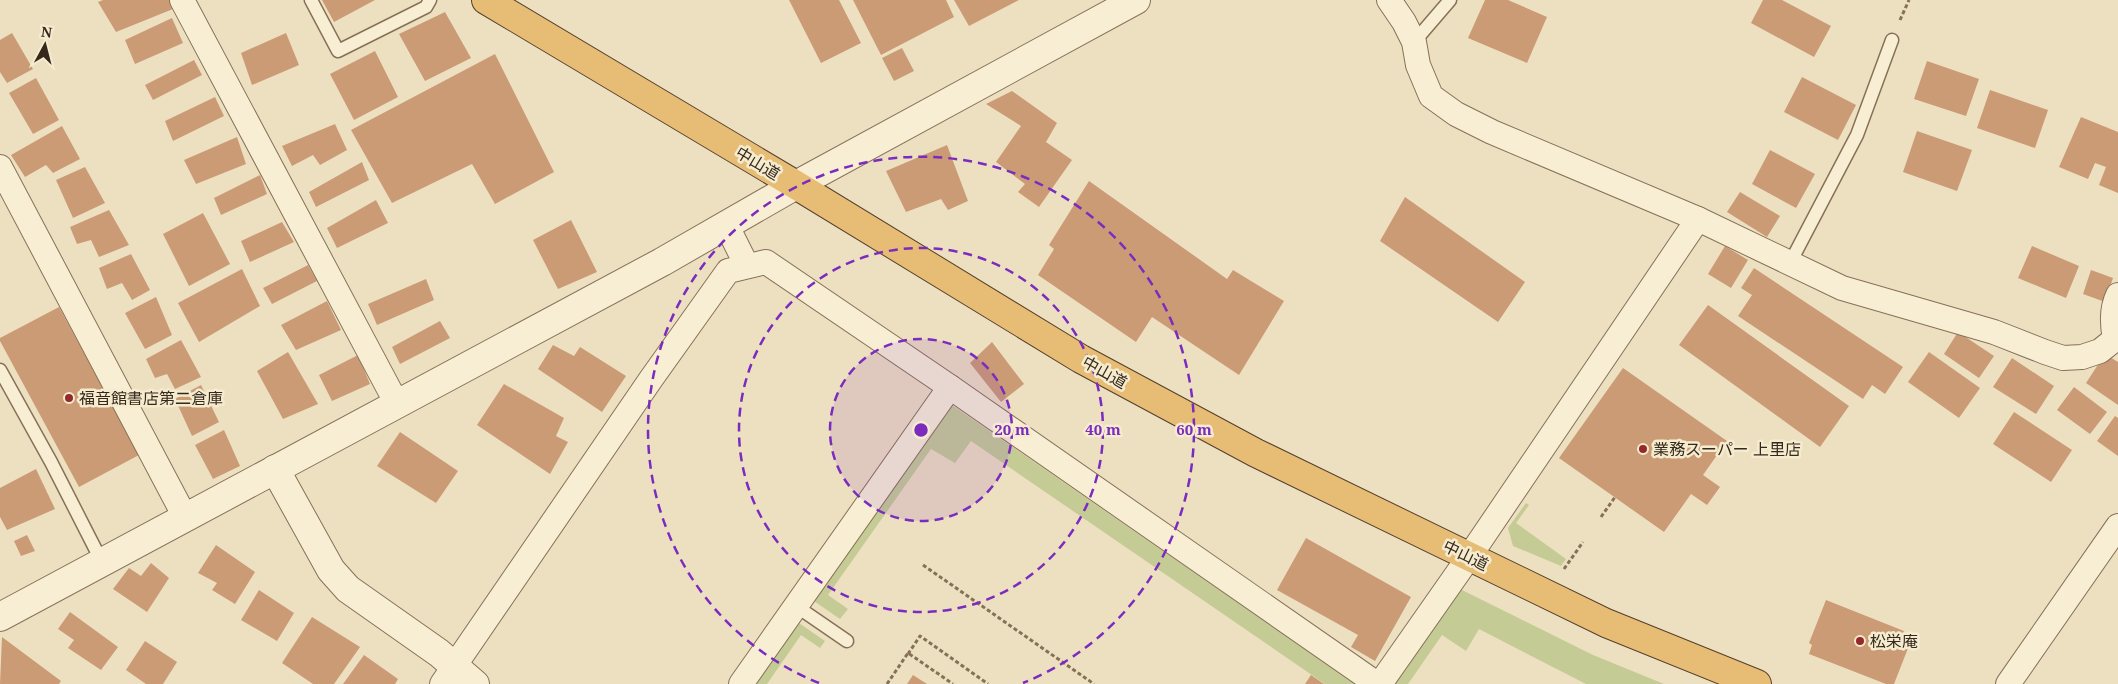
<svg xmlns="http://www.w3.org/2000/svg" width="2118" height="684" viewBox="0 0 2118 684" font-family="'Noto Serif','Noto Sans JP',serif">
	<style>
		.green { fill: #c4cb94 }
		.building { fill: #cb9b76 }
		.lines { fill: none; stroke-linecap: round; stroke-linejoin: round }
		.service-casing { stroke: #867158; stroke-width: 15 }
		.minor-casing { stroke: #867158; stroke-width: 26 }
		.tertiary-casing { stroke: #867158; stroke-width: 30 }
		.trunk-casing { stroke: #543f2d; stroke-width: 30 }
		.path { stroke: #867158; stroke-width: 3; stroke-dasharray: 4 2.5; stroke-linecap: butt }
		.service { stroke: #f8eed3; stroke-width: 12 }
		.minor { stroke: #f8eed3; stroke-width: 24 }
		.tertiary { stroke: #f8eed3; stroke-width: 28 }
		.trunk { stroke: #e7bc74; stroke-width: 28 }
		.ring { fill: none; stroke: #7b2cbf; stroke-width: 2.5; stroke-dasharray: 9 6 }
		.poi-dot { fill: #952929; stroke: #f5ebcf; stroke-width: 2 }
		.labels { text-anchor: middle; stroke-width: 5; stroke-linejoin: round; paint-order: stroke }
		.street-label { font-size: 16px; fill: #36291c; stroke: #f5ebcf }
		.poi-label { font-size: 16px; fill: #36291c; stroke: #f5ebcf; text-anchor: start }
		.centre { fill: #7b2cbf; stroke: #f5ebcf; stroke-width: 2.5 }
		.ring-label { font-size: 15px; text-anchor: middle; font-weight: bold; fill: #7b2cbf; stroke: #f5ebcf; stroke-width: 5; stroke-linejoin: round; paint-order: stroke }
	</style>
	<rect width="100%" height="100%" fill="#ede0c0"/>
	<!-- green -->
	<g class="green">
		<polygon points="949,403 1355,684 1325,684 971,441 955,463 931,449 828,595 848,609 840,619 811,599"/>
		<polygon points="1526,503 1529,505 1516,523 1566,559 1561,566 1513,546 1508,528"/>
		<polygon points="1460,589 1593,655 1664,684 1586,684 1479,629 1466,651 1442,635 1408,684 1390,684"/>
		<polygon points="796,621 825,641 820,648 801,635 767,684 751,684"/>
	</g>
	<!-- building -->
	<g class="building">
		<polygon points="103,0 169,0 173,9 116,32 98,2"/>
		<polygon points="322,0 375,0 334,22"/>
		<polygon points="789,0 839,0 861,43 821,63"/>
		<polygon points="853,0 946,0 954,17 881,55"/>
		<polygon points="954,0 1019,0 969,26"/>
		<polygon points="1485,0 1508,0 1547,17 1527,63 1468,38"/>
		<polygon points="1763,0 1782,0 1831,26 1814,57 1751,23"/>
		<polygon points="445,12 471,58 425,81 399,34"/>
		<polygon points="172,18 183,43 135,64 125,40"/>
		<polygon points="12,33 33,69 7,83 0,72 0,40"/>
		<polygon points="286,33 299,65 252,85 241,53"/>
		<polygon points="902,48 914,71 894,81 882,58"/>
		<polygon points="375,51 398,97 354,120 330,74"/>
		<polygon points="495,54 554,172 495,204 472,164 392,203 351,130"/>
		<polygon points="194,60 202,75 153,100 145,85"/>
		<polygon points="1927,61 1979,79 1966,116 1914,99"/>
		<polygon points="1802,77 1856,105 1838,140 1784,112"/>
		<polygon points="36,78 59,120 33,134 9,93"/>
		<polygon points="1990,90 2048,110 2035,148 1977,128"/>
		<polygon points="1012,91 1057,123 1046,142 1072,160 1039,207 1018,192 1025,184 996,162 1021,126 986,104"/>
		<polygon points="215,97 224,116 173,141 165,121"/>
		<polygon points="2081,117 2118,132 2118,193 2099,185 2106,167 2095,163 2088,179 2059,167"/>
		<polygon points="335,124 347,150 320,165 313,155 292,166 282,146"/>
		<polygon points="62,126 80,159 53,173 46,165 25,177 11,155"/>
		<polygon points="1917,131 1972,150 1957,191 1903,172"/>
		<polygon points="237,137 246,164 196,184 184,160"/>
		<polygon points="947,145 968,201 948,210 941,199 906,212 886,171"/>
		<polygon points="1770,150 1815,174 1796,208 1752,184"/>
		<polygon points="362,162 369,180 316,207 309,192"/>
		<polygon points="85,167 105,203 73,218 56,180"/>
		<polygon points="260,175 267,194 221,215 214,198"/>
		<polygon points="1089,181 1227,279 1233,270 1284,301 1239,375 1152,317 1136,342 1038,275 1054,249 1049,245"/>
		<polygon points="1740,192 1780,216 1767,237 1727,212"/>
		<polygon points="1405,197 1525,282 1498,322 1380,241"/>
		<polygon points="376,200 388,223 337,248 327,228"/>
		<polygon points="109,210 129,245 99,257 91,240 77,244 70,227"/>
		<polygon points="203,213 230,264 189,286 163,234"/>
		<polygon points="571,220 597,272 558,289 533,240"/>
		<polygon points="282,222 294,242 250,262 241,241"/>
		<polygon points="1725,246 1748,260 1731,288 1708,274"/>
		<polygon points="2032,246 2079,266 2066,298 2018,278"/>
		<polygon points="131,254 150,290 132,300 122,283 107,289 99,268"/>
		<polygon points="308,265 317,281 272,304 263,288"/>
		<polygon points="1754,268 1903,367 1885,394 1872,385 1863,399 1738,316 1752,295 1741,288"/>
		<polygon points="242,269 260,306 199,342 178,303"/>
		<polygon points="2091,270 2113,278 2105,302 2083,294"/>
		<polygon points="426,279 434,300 377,325 368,304"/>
		<polygon points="156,297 172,335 145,349 125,313"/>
		<polygon points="327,301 341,330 296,350 281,325"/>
		<polygon points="1708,305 1849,406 1820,447 1679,345"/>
		<polygon points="59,307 139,455 79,487 0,341 0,338"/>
		<polygon points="440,321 450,338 400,364 392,347"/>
		<polygon points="1958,332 1994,356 1979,378 1944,354"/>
		<polygon points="181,340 201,377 175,389 167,374 155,378 146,359"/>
		<polygon points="992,342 1024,384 1001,402 970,363"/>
		<polygon points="553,345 574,356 580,347 626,376 602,412 538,369"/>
		<polygon points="288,352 318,404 283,419 257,371"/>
		<polygon points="1929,352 1980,388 1959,418 1908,382"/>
		<polygon points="2105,354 2118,362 2118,405 2086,383"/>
		<polygon points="358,355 370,384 332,401 319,375"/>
		<polygon points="2012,358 2054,386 2036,414 1993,387"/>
		<polygon points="1623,368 1727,441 1703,475 1720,487 1707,505 1691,494 1664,532 1559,458"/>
		<polygon points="504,384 564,418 556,436 568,442 550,474 477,425"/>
		<polygon points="201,385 219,422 192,436 175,399"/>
		<polygon points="2074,387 2107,412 2090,434 2057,410"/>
		<polygon points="2014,412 2072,450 2051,482 1993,444"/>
		<polygon points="2115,416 2118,418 2118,456 2097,441"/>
		<polygon points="224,430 240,466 213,479 195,445"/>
		<polygon points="400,432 458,471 436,503 377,466"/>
		<polygon points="36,469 55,509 7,530 0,517 0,488"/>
		<polygon points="27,535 35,551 21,556 14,541"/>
		<polygon points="1306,538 1411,597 1375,661 1351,647 1358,635 1277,590"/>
		<polygon points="216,545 255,572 235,604 212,590 217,583 198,573"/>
		<polygon points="151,563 169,578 147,612 113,589 129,568 141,576"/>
		<polygon points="259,590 294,613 277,641 241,620"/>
		<polygon points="1826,600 1904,631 1902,635 1912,638 1894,684 1886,684 1809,654 1812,645 1809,643"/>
		<polygon points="70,612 118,647 101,670 68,648 74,640 58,629"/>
		<polygon points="312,617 360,647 334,684 313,684 282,663"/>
		<polygon points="2,637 61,681 59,684 0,684"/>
		<polygon points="145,641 177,662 163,684 146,684 126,670"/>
		<polygon points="364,655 398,679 395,684 343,684"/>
		<polygon points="913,675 927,684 907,684"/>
		<polygon points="1311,675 1324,684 1305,684"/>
	</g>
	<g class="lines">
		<!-- service casing -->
		<g class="service-casing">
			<g id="service">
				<polyline points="311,0 338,51 426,7 430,0"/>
				<polyline points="1414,42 1450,0"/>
				<polyline points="1790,263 1857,135 1892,40"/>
				<polyline points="0,370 51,462 102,562"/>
				<polyline points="796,606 847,641"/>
			</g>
		</g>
		<!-- minor casing -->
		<g class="minor-casing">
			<g id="minor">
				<polyline points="182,0 397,404"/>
				<polyline points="1389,0 1404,22 1414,42 1418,65 1431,96 1456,114 1492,132 1698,219 1842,288 1994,332 2045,352 2063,358 2082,357 2100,351 2115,339"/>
				<polyline points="0,167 185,517"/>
				<polyline points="727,226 747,266"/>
				<path d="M2115 339C2112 324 2111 309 2118 295"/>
				<polyline points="442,684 651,379 728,271 766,262 950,387 1377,684"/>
				<polyline points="741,684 950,387"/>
				<polyline points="1380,684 1469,557 1698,219"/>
				<polyline points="2008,684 2118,526"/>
			</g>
		</g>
		<!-- tertiary casing -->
		<g class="tertiary-casing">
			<g id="tertiary">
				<polyline points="275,469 331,570 348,589 439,653 475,684"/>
				<polyline points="0,617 662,262 796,185 1136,0"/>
			</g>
		</g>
		<!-- trunk casing -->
		<g class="trunk-casing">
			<polyline id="trunk" points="486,0 796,185 1081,359 1256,453 1606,623 1757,684"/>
		</g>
		<!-- path -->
		<g class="path">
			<polyline points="1900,20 1909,0"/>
			<polyline points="1601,517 1615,497"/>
			<polyline points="923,565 1094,684"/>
			<polyline points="1564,569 1583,542"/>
			<polyline points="908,654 920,636 988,684"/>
			<polyline points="887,684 908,653 953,684"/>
		</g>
		<!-- service -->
		<use href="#service" class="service"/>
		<!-- minor -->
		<use href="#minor" class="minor"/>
		<!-- tertiary -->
		<use href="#tertiary" class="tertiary"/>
		<!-- trunk -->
		<use href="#trunk" class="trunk"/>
	</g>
	<!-- distance rings -->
	<circle cx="921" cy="430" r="91" fill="#7b2cbf" fill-opacity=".12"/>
	<g class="ring">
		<circle cx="921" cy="430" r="91"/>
		<circle cx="921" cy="430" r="182"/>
		<path d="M819 683A273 273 0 1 1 1023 683"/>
	</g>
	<!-- markers -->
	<g class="poi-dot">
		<circle cx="69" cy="398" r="5"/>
		<circle cx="1643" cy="449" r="5"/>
		<circle cx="1860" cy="641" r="5"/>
	</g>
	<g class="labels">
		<!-- street labels -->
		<g class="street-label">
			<text transform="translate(758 163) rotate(31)" y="6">中山道</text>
			<text transform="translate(1105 372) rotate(29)" y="6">中山道</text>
			<text transform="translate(1466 555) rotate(26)" y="6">中山道</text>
		</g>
		<!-- poi labels -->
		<g class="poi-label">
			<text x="79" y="404">福音館書店第二倉庫</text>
			<text x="1653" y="455">業務スーパー 上里店</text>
			<text x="1870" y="647">松栄庵</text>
		</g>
	</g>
	<circle cx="921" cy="430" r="8" class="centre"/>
	<g class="ring-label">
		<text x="1012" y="435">20 m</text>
		<text x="1103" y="435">40 m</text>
		<text x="1194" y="435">60 m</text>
	</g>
	<!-- north arrow -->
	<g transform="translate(45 45) rotate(7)" stroke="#f5ebcf" stroke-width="4" paint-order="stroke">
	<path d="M0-4L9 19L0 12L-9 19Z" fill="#36291c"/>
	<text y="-8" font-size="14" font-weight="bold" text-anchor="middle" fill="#36291c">N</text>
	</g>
</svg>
